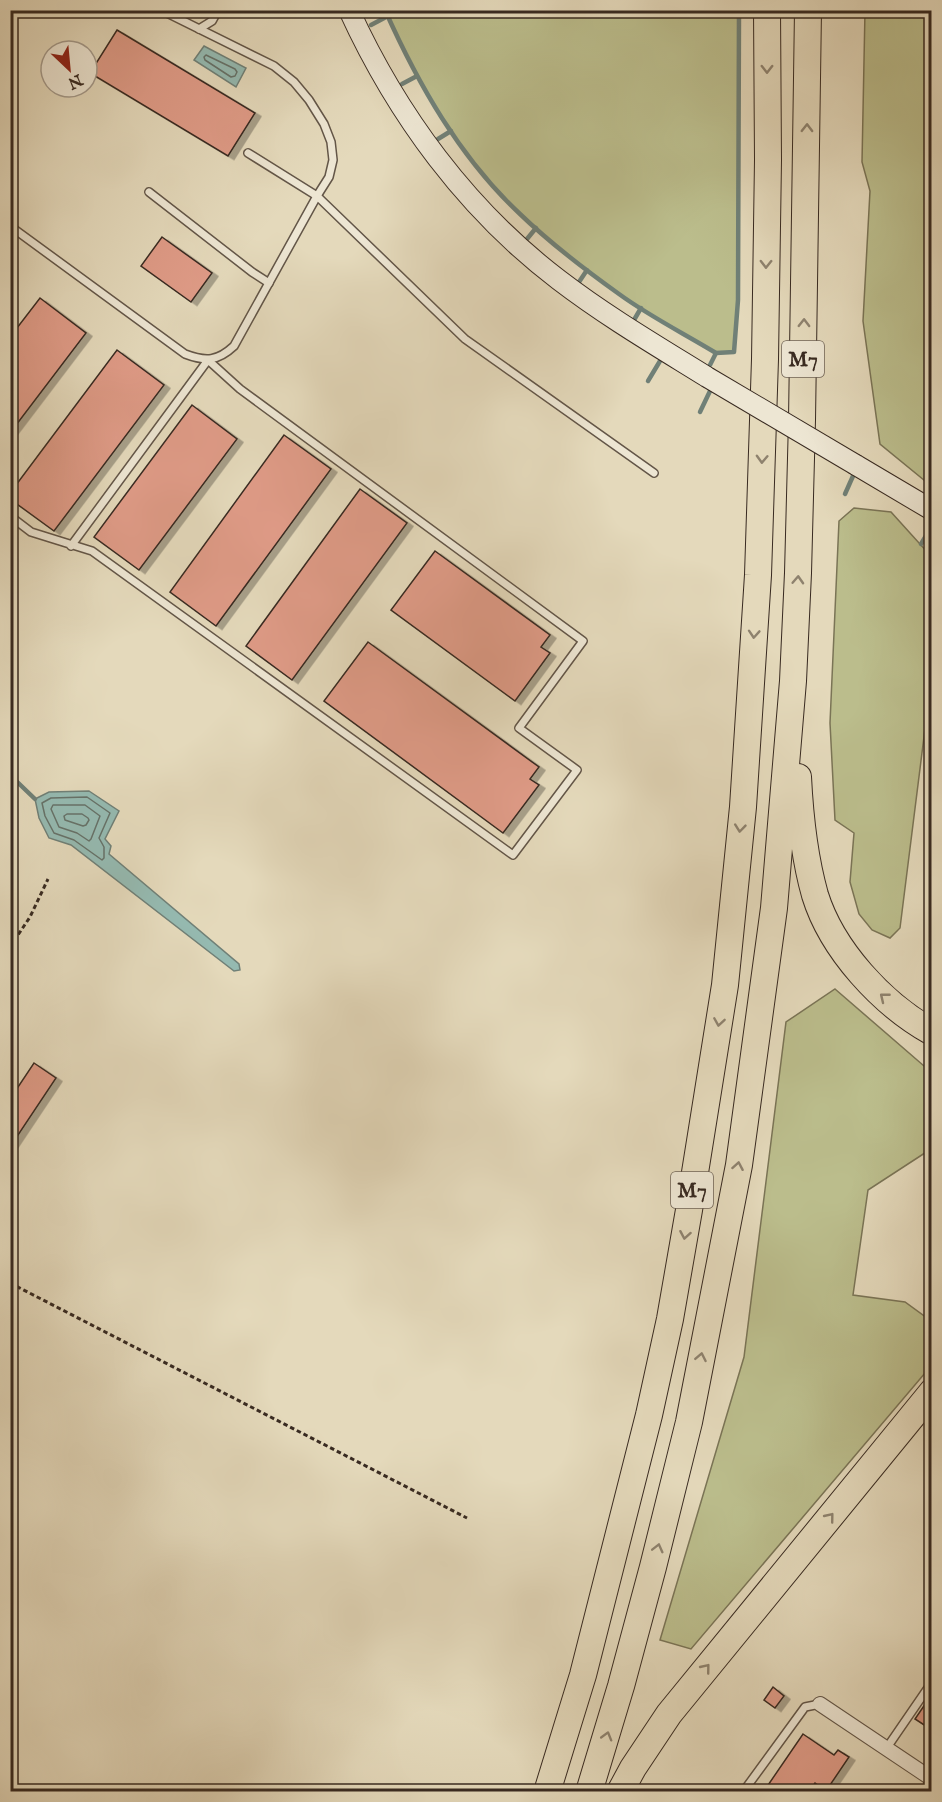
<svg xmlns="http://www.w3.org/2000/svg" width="942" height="1802" viewBox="0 0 942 1802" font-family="'IM FELL English',serif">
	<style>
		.green { fill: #bbbd8c; stroke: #7a7456; stroke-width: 1.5 }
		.water { fill: #95bab1; stroke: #708077; stroke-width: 1.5 }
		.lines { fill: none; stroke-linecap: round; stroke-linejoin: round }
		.shore { stroke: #667269; stroke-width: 1.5 }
		.stream { stroke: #708077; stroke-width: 4.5 }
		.building { fill: #df9b87; stroke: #382a21; stroke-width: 1.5; filter: url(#shadow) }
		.lane-casing { stroke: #635648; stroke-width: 10 }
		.street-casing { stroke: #635648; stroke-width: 16 }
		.secondary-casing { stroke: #382a21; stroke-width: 22 }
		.highway-casing { stroke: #382a21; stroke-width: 28 }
		.path { stroke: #382a21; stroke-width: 3; stroke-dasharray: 4.5 3; stroke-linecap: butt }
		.lane { stroke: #ede6d3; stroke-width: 7 }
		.street { stroke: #ede6d3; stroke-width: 14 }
		.secondary { stroke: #ede6d3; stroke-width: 20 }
		.highway { stroke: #e4d9bb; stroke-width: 26 }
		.secondary-bridge-casing { stroke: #382a21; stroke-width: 22; stroke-linecap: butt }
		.secondary-bridge { stroke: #ede6d3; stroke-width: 20 }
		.oneway { stroke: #8e826e }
		.labels { text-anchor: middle; stroke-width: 6; stroke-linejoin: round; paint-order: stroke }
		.shield { fill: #ede6d3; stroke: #6e6256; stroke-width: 1.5 }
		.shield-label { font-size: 21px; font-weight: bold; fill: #382a21 }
	</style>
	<defs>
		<filter id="shadow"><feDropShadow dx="6" dy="3.5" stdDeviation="0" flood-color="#0004"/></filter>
	</defs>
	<rect width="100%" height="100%" fill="#e4d9bb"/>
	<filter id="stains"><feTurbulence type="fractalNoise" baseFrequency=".00333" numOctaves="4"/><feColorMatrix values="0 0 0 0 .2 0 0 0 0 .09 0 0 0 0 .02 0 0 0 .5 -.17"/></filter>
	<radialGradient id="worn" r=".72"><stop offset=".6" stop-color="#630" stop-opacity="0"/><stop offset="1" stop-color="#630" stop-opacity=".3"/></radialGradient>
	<!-- green -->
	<g class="green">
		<path d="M385 11H739L738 300 734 352 716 353C683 333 649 316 619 294 584 269 550 243 520 214 460 158 418 84 385 11Z"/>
		<polygon points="865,11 931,11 932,478 930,485 880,444 863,321 870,191 862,162"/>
		<polygon points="854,508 891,512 929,554 931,572 931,681 900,928 890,938 872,930 859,914 850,882 854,833 835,820 830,723 839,521"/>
		<polygon points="835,989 931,1072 931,1149 868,1190 853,1295 905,1302 931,1321 931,1366 691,1649 660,1640 744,1357 786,1022"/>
	</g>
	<!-- water -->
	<g class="water">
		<polygon points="204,46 246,68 236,87 194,60"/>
		<polygon points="89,791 119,811 105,839 111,846 109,854 239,964 240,970 234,971 71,845 49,838 39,818 35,799 49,792"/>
	</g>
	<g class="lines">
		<!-- shore -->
		<g class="shore">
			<polygon points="206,55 235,69 237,72 235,76 231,77 205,60 204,57"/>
			<polygon points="87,797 110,813 99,838 104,847 104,858 102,860 74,840 54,833 45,816 42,803 51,798"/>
			<polygon points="85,805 100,816 91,839 89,841 77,833 59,827 51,809 53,805"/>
			<polygon points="67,814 82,814 88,818 89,820 86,825 83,826 65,820 64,816"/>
		</g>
		<!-- stream -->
		<g class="stream">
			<path d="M385 10C418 84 460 158 520 214 550 243 584 269 619 294 649 316 683 333 716 353L734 352 738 300 739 10"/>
			<polyline points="371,25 388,16"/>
			<polyline points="402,84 417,76"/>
			<polyline points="438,139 451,131"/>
			<polyline points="527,239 536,228"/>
			<polyline points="579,282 587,270"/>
			<polyline points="634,320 641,308"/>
			<polyline points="710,365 716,353"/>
			<polyline points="648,381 660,361"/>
			<polyline points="700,412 710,391"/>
			<polyline points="845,494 853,476"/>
			<polyline points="921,544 932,526"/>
			<polyline points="10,775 35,799"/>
		</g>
	</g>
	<!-- building -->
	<g class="building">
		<polygon points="117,30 255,113 228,156 90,73"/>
		<polygon points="162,237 212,273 191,302 141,266"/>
		<polygon points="40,298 86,333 10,433 10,337"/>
		<polygon points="117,350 164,385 54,531 10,499 10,493"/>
		<polygon points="192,405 237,439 139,570 94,537"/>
		<polygon points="284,435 331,469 216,626 170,592"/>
		<polygon points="360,489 407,523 292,680 246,646"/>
		<polygon points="435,551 550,635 541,647 550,653 515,701 391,610"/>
		<polygon points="368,642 539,767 530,779 539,785 503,833 324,701"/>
		<polygon points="34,1063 56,1078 10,1147 10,1099"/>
		<polygon points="773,1687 784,1696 775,1708 764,1700"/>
		<polygon points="932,1694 932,1730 915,1719"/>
		<polygon points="803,1734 834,1755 838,1750 849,1757 826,1791 815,1783 809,1791 764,1791"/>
	</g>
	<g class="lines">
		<!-- lane casing -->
		<g class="lane-casing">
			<g id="lane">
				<polyline points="199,29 212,21 218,10"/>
				<polyline points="248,153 317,196 465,339 654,473"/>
				<polyline points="149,192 252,272 269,283"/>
				<path d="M10 226 185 354C206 362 218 361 234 346L317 196 329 177 333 160 331 142 324 124 309 100 294 82 274 66 161 10"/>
				<polyline points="10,516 31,532 92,551 513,855 577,770 519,728 583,641 240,389 208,360 71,546"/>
				<polyline points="886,1749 932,1682"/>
				<polyline points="743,1792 805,1707 820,1704"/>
			</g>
		</g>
		<!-- street casing -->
		<g class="street-casing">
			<polyline id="street" points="820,1704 932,1779"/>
		</g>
		<!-- secondary casing -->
		<g class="secondary-casing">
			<g id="secondary">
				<path d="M349 10C397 115 467 210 559 280 606 316 657 346 707 377"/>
				<polyline points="856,465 932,510"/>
			</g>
		</g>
		<!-- highway casing -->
		<g class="highway-casing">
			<g id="highway">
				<path d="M798 777C800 817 804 856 815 895 832 950 882 1004 932 1032"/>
				<polyline points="547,1792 583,1675 649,1415 670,1319 689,1210 725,985 743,807 758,575 765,359 768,160 767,10"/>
				<polyline points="589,1792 621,1686 653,1567 689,1422 739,1165 774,908 793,681 798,573 802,420 808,10"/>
				<polyline points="620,1792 633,1768 669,1714 932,1392"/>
			</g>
		</g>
		<!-- path -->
		<g class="path">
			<polyline points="10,947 30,917 48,879"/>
			<polyline points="10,1283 467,1518"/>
		</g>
		<!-- lane -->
		<use href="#lane" class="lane"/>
		<!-- street -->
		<use href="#street" class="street"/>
		<!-- secondary -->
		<use href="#secondary" class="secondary"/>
		<!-- highway -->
		<use href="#highway" class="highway"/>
		<!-- secondary-bridge casing -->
		<g class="secondary-bridge-casing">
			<polyline id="secondary-bridge" points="707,377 856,465"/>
		</g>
		<!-- secondary-bridge -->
		<use href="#secondary-bridge" class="secondary-bridge"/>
	</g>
	<!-- one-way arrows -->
	<defs><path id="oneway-chevron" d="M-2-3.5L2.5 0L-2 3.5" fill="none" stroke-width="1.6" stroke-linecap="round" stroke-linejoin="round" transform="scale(1.5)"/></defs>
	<g class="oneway">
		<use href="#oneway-chevron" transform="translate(767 69) rotate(90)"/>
		<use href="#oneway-chevron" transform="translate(807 128) rotate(-89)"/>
		<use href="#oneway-chevron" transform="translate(766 264) rotate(91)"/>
		<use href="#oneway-chevron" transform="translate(804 323) rotate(-89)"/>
		<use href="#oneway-chevron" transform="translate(762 459) rotate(92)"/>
		<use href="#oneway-chevron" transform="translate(798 580) rotate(-87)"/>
		<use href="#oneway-chevron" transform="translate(754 634) rotate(94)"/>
		<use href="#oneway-chevron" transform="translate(740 828) rotate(96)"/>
		<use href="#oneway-chevron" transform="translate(884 997) rotate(-141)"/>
		<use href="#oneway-chevron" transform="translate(719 1022) rotate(99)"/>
		<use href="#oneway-chevron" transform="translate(738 1166) rotate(-80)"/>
		<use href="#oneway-chevron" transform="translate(685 1235) rotate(100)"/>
		<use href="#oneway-chevron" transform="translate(701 1357) rotate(-79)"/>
		<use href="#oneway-chevron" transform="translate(830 1517) rotate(-51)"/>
		<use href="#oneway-chevron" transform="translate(658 1548) rotate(-76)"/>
		<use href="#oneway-chevron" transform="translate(706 1668) rotate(-51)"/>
		<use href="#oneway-chevron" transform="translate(607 1736) rotate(-74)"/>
	</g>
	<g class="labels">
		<!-- shield labels -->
		<g class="shield">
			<rect x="782" y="341" width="42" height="36" rx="4.5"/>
			<rect x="671" y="1172" width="42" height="36" rx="4.5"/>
		</g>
		<g class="shield-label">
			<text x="803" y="366">M7</text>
			<text x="692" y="1197">M7</text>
		</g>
	</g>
	<!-- margin -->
	<rect width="942" height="1802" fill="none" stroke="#e4d9bb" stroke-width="36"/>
	<rect x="12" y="12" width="918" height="1778" fill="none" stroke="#382a21" stroke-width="3"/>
	<rect x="18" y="18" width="906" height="1766" fill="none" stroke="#382a21" stroke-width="1.5"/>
	<!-- north arrow -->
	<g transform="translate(69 69) rotate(154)"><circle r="28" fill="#ede6d3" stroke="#a59b8c" stroke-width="1.5"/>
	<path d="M0-4.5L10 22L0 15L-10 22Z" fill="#8f2418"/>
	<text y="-9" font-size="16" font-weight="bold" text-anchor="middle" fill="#382a21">N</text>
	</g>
	<rect width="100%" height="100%" filter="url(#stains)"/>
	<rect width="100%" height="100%" fill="url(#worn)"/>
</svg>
